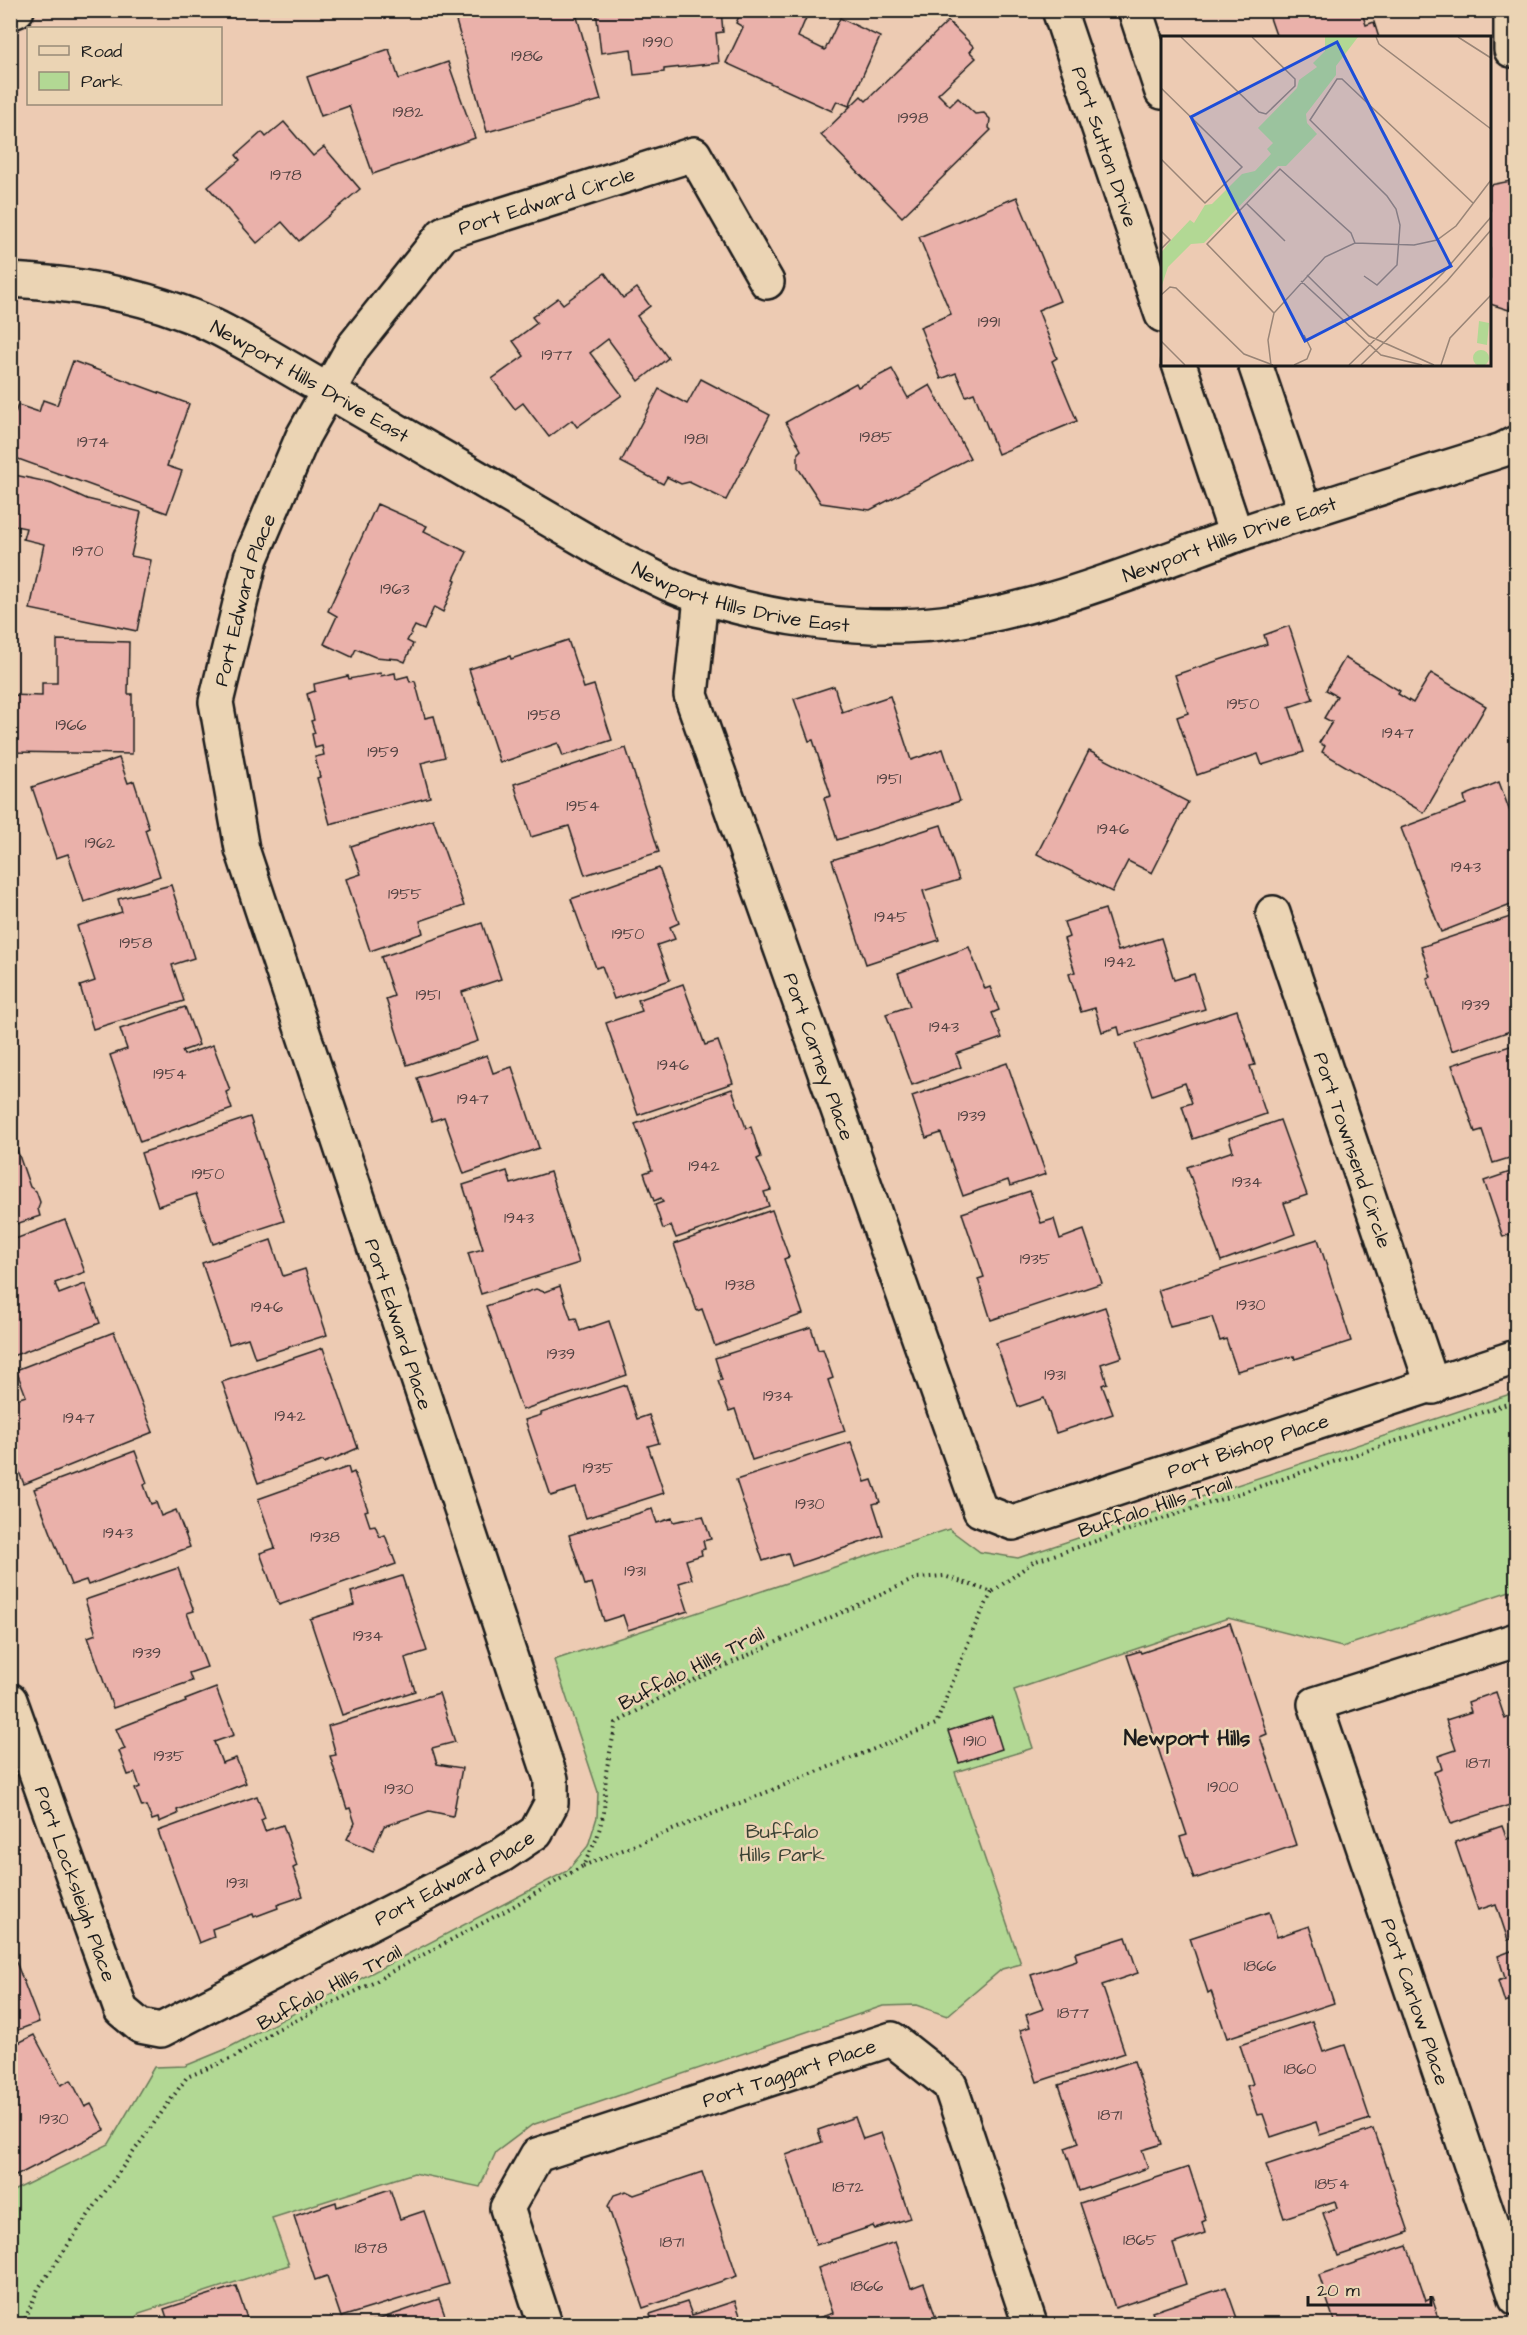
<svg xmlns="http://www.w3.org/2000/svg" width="1527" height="2335" viewBox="0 0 1527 2335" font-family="'Architects Daughter',sans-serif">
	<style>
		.green { fill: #b2d894; stroke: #677a58; stroke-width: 1.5 }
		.building { fill: #eab1aa; stroke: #1c1c1c; stroke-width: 1.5 }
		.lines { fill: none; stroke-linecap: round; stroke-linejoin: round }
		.minor-casing { stroke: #1c1c1c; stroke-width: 38 }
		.major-casing { stroke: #1c1c1c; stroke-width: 38 }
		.path { stroke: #1c1c1c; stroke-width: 4; stroke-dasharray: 1.5 4.5; stroke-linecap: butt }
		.minor { stroke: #ebd4b4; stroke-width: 33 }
		.major { stroke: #ebd4b4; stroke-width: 33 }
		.labels { text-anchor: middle; stroke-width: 5; stroke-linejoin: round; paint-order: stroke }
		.number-label { font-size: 16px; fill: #504140 }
		.street-label { font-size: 20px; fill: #1c1c1c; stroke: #ebd4b4 }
		.park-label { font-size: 20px; fill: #3a4234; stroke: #ebd4b4 }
		.neighbourhood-label { font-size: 21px; font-weight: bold; fill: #1c1c1c; stroke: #ebd4b4 }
		.inset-road { fill: none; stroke: #998577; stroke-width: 1.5 }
		.view { fill: #1d4ed8; fill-opacity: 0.15; stroke: #1d4ed8; stroke-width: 3 }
		.inset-edge { fill: none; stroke: #1c1c1c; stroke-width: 3 }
	</style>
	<rect width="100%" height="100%" fill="#edcbb3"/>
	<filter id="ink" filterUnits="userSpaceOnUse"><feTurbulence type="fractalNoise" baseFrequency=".0167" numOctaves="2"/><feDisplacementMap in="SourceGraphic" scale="12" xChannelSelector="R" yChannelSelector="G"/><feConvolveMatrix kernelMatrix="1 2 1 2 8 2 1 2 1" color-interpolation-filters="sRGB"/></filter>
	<g filter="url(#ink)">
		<!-- green -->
		<polygon class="green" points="1516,1392 1516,1589 1342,1647 1228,1618 1014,1690 1033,1748 955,1772 1021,1964 1002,1969 947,2016 916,2005 883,2006 532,2125 496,2152 480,2187 414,2173 272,2218 289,2265 139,2313 133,2324 11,2324 11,2192 109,2144 154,2067 185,2066 224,2050 567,1871 588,1846 597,1817 598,1792 554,1660 949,1529 980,1552 1018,1558"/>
		<!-- building -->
		<g class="building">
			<polygon points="453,10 575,10 601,100 487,132"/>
			<polygon points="596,10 721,10 723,32 716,33 719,63 664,69 664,72 634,75 631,49 601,53"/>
			<polygon points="742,10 806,10 803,17 806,18 798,37 825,50 840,18 880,37 849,106 837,101 832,111 726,63 743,27 736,23"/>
			<polygon points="1273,10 1361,10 1366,25 1374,22 1379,38 1277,38 1268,12"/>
			<polygon points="948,21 974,47 970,52 976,58 938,94 950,106 958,98 975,114 984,113 990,119 989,128 991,130 902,217 821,135 861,96 866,101"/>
			<polygon points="389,49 399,79 448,62 475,138 373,174 349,106 321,116 307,77"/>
			<polygon points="284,122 313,156 324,147 360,189 299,241 282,222 257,243 208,187 240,160 236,155 262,132 266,137"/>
			<polygon points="1516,180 1516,259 1511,273 1516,276 1516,288 1509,310 1490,304 1490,185"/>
			<polygon points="1017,197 1060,301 1038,310 1057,358 1052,361 1077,421 998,454 974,393 966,396 956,373 941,379 920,327 951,314 919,237"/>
			<polygon points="605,273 623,298 637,288 650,306 637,316 668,358 639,381 608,339 590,353 622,395 577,427 572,420 549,437 523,403 515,409 492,379 524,356 513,341 537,323 532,317 558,298 563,304"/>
			<polygon points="73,361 189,404 167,466 182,471 167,513 10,456 10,426 18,405 39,412 43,400 57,405"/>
			<polygon points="892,369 908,398 930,385 970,458 870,510 821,503 798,468 798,453 801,450 786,422 856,383 858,387"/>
			<polygon points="701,379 770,415 726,500 689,482 681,484 667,477 663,484 621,462 659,389 687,404"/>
			<polygon points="10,474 52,483 87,499 141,512 131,556 151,560 137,631 30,609 44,544 23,539 26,528 10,525"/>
			<polygon points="377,504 427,526 424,531 467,552 454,579 456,580 443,612 434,607 424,630 415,626 407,641 413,644 405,662 398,659 375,657 356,649 352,657 324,644 337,616 328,611"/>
			<polygon points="1289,626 1313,699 1289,707 1304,752 1262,765 1258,754 1197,775 1177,717 1188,713 1175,675 1267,644 1264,635"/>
			<polygon points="57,640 129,642 128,694 132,694 132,754 10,752 10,695 42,696 42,683 57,683"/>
			<polygon points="568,640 584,688 594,685 612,740 563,756 558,743 500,763 469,669 510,656 511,659"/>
			<polygon points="1345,658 1400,691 1398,694 1413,703 1431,673 1486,706 1424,813 1322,752 1325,746 1319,743 1332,722 1324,718 1337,696 1326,690"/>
			<polygon points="380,673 381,676 395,673 396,679 408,676 410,682 415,681 425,718 434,716 445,757 421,763 430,797 330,824 317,778 320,777 315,757 324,755 322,746 315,748 312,734 315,733 311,721 314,720 307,694 315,691 314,684 348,676 349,679"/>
			<polygon points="834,686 842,712 890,696 911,760 943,749 960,801 837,840 824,798 831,796 813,740 809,741 794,699"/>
			<polygon points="626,748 659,852 585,875 569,826 531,837 514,784"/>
			<polygon points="1089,751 1188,802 1152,873 1128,861 1112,892 1037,854"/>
			<polygon points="119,758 128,783 134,781 149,828 145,830 160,876 84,902 68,854 56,858 32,787"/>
			<polygon points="1499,782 1516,828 1516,903 1441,932 1401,828 1466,804 1464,796"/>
			<polygon points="433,819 464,906 420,921 423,933 370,951 346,879 361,874 351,846"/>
			<polygon points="941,825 959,880 923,891 939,940 866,964 832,860"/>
			<polygon points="659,868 679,923 670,927 675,939 657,945 670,980 614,999 602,966 596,968 571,899"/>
			<polygon points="171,885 194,958 172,965 184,1001 93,1029 80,986 95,981 77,926 122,912 118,899"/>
			<polygon points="1105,909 1118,951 1161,938 1174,980 1194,974 1205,1009 1120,1035 1118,1027 1102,1032 1095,1008 1081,1012 1069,974 1075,972 1064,939 1069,937 1064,922"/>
			<polygon points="1516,915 1516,1029 1452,1051 1427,978 1431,977 1421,947"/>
			<polygon points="482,923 501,979 462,992 478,1041 407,1065 386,999 394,996 381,957"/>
			<polygon points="969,947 985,989 990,987 999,1010 992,1013 1002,1038 956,1054 961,1067 912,1085 886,1014 910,1006 898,973"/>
			<polygon points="683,984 705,1045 718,1041 733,1083 638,1115 606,1023 642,1011 638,1000"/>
			<polygon points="185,1007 199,1045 182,1051 184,1055 213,1045 230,1090 226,1092 232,1109 140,1142 110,1055 127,1049 120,1029"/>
			<polygon points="1237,1010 1255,1065 1250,1066 1266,1114 1193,1139 1182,1106 1192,1103 1185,1083 1152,1095 1135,1044"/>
			<polygon points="1516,1044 1516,1156 1493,1163 1482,1130 1475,1132 1452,1065"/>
			<polygon points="487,1055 493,1073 512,1067 539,1148 464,1174 444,1117 432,1121 417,1078"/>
			<polygon points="1007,1063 1046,1174 1010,1186 1008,1180 963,1196 941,1133 926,1138 912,1096"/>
			<polygon points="732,1089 746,1128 751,1127 761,1157 757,1159 771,1190 764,1192 769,1206 676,1238 671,1226 663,1229 655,1205 663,1202 661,1198 654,1201 644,1173 652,1170 635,1124"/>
			<polygon points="250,1117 284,1221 213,1244 196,1194 158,1206 141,1153"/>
			<polygon points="1280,1120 1307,1195 1284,1203 1295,1234 1221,1261 1187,1167 1233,1151 1229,1138"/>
			<polygon points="10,1141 14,1141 30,1187 36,1191 40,1202 38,1209 40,1216 10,1226"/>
			<polygon points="1516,1170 1516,1251 1510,1234 1503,1237 1484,1181"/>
			<polygon points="507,1171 511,1184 550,1172 579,1263 481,1294 468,1253 483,1249 463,1185"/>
			<polygon points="1030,1191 1041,1223 1054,1219 1060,1239 1084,1230 1102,1283 991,1320 978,1279 984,1277 962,1213"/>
			<polygon points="772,1210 789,1257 784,1259 803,1314 715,1346 702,1309 697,1311 674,1244"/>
			<polygon points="65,1220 85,1272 55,1283 59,1294 85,1284 100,1323 10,1357 10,1241"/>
			<polygon points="1318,1239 1351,1341 1295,1359 1294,1356 1237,1371 1226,1339 1220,1341 1212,1317 1170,1327 1158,1290"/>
			<polygon points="271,1240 283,1276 305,1269 327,1335 255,1358 248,1338 229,1344 202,1263"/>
			<polygon points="560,1286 571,1319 576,1318 580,1331 609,1321 627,1375 522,1410 486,1306 536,1289 544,1292"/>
			<polygon points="1105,1307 1122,1357 1101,1364 1107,1383 1102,1385 1113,1414 1056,1433 1044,1398 1018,1407 996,1343"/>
			<polygon points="811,1327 818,1350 823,1349 833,1378 828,1380 845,1431 752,1460 735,1409 729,1411 718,1381 722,1380 715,1358"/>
			<polygon points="114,1332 153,1432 24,1484 10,1450 10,1401 26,1396 16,1370"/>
			<polygon points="323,1348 358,1448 324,1463 323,1461 258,1483 222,1382"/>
			<polygon points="626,1385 637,1419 649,1415 659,1443 648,1446 664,1493 586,1518 576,1488 551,1496 525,1420 541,1415 541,1413"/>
			<polygon points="851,1442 865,1482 872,1480 880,1502 873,1504 883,1535 792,1566 788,1553 763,1561 736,1480"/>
			<polygon points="135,1451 147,1483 144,1485 151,1504 156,1502 161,1516 176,1510 190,1547 88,1585 86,1580 71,1585 34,1489"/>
			<polygon points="348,1467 350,1474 354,1472 368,1510 365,1511 370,1526 375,1525 380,1537 385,1535 396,1564 279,1605 260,1553 275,1548 258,1499"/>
			<polygon points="652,1509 657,1523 672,1518 673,1522 703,1516 711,1539 703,1541 705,1549 701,1550 702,1555 686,1560 692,1579 679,1583 688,1611 628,1630 623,1615 604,1621 592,1583 585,1585 569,1535"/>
			<polygon points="178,1568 194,1611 187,1613 207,1667 189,1673 192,1681 113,1708 88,1637 96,1634 85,1600"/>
			<polygon points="402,1576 427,1651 405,1658 415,1691 342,1715 310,1619 354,1605 351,1592"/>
			<polygon points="1230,1623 1267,1734 1260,1737 1296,1845 1194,1879 1180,1837 1187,1835 1127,1655 1140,1651 1141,1653"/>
			<polygon points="216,1688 234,1735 214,1742 222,1763 236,1758 246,1783 177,1810 178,1814 159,1822 158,1818 152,1820 146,1806 142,1807 135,1789 140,1787 135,1773 128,1775 119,1751 125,1749 116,1729 186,1702 185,1700"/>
			<polygon points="1496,1692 1505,1719 1511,1716 1516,1733 1516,1803 1451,1824 1434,1772 1442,1769 1438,1756 1456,1750 1446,1720 1471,1712 1468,1702"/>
			<polygon points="439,1693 455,1742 432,1748 437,1764 462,1768 453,1816 429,1811 384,1826 373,1851 347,1839 355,1823 350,1808 347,1809 330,1756 336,1755 328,1726"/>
			<polygon points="992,1717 1002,1749 959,1763 948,1731"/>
			<polygon points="257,1796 265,1818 261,1820 265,1831 283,1825 297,1866 293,1868 303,1896 277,1905 278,1908 254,1917 253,1914 212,1929 214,1937 199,1943 158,1831"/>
			<polygon points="1502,1826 1507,1839 1516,1836 1516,1937 1508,1940 1496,1904 1478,1910 1455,1842"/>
			<polygon points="1269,1912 1277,1937 1309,1926 1334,2003 1227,2038 1211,1991 1208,1993 1190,1938"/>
			<polygon points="1126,1937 1138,1973 1102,1985 1125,2053 1037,2082 1020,2030 1030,2027 1026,2015 1043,2009 1031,1975 1077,1960 1075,1953"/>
			<polygon points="10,1946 39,2022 10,2033"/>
			<polygon points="1516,1949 1516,2011 1513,2000 1505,2003 1498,1981 1505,1978 1498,1956"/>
			<polygon points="1312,2021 1323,2052 1345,2045 1370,2119 1320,2135 1316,2122 1271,2137 1263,2114 1257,2115 1247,2086 1253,2084 1240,2045"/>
			<polygon points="34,2035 61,2085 71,2080 85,2107 91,2104 105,2130 10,2179 10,2047"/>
			<polygon points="1134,2061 1162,2144 1142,2150 1148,2168 1079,2191 1065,2148 1079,2143 1059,2085"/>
			<polygon points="855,2117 863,2139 881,2133 910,2218 875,2229 873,2226 816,2245 786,2155 822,2142 818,2130"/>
			<polygon points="1374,2129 1409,2232 1338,2256 1323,2213 1337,2208 1335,2201 1284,2218 1266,2165"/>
			<polygon points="1189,2167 1206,2220 1202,2222 1205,2233 1173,2244 1186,2284 1115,2308 1080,2203"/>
			<polygon points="702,2172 737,2276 643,2308 608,2206 614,2195 626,2191 634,2195"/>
			<polygon points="390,2189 400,2219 424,2211 449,2284 341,2317 327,2276 315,2280 294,2216 336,2202 337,2207"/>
			<polygon points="895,2242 911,2288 924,2283 938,2324 811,2324 810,2321 833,2313 818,2268"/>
			<polygon points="1407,2245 1426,2301 1432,2298 1441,2324 1335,2324 1319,2275"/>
			<polygon points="236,2286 249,2324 169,2324 164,2309"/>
			<polygon points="1226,2287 1239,2324 1157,2324 1152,2312"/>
			<polygon points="439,2299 448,2324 365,2324"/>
			<polygon points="735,2301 743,2324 637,2324 652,2320 650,2314 687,2302 692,2315"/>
		</g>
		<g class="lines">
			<!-- minor casing -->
			<g class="minor-casing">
				<g id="minor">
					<path id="s1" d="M1059 10 1162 315"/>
					<polyline points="1135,10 1162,92"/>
					<polyline points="1511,10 1511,50"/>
					<path id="s2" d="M10 280C69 283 128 292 183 313 209 322 233 336 258 350L614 557C643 571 672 588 703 597 777 620 864 632 942 623 1041 611 1143 568 1236 535 1324 505 1413 478 1502 450L1516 443"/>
					<polyline points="1179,364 1236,535"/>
					<polyline points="1255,364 1305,512"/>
					<path id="s3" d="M701 597 691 695 980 1510 1013 1523 1516 1357"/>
					<path id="s4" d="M1273 913 1433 1387"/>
					<path id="s5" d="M1516 1640 1315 1704 1516 2298"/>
					<path id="s6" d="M10 1700 121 2010 140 2026 161 2030 502 1855 536 1832 551 1804V1779L242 849 216 702 251 558 303 436 353 347 444 233 694 154 767 282"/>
					<path id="s7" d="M545 2324 507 2208 537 2155 892 2039 950 2085 1030 2324"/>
				</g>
			</g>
			<!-- major casing -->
			<g class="major-casing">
				<polyline id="major" points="10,13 17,10"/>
			</g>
			<!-- path -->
			<g class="path">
				<polyline points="583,1866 936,1724 974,1628 992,1592"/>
				<polyline points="23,2324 38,2289 87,2217 187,2077 235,2057 276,2030 375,1982 389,1973 505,1911 583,1866 597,1838 604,1812 606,1772 616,1723 685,1684 917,1578 944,1576 992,1592 1033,1562 1516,1401"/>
			</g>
			<!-- minor -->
			<use href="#minor" class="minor"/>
			<!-- major -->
			<use href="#major" class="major"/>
		</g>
	</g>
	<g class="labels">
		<!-- number labels -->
		<g class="number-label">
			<text x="658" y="47">1990</text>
			<text x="527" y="61">1986</text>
			<text x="408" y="117">1982</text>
			<text x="913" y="123">1998</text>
			<text x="286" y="180">1978</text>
			<text x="989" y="327">1991</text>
			<text x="557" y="360">1977</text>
			<text x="876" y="442">1985</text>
			<text x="696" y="444">1981</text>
			<text x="93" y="447">1974</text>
			<text x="88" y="556">1970</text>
			<text x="395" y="594">1963</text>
			<text x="1243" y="709">1950</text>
			<text x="544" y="720">1958</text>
			<text x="71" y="730">1966</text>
			<text x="1398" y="738">1947</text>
			<text x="383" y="757">1959</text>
			<text x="889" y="784">1951</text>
			<text x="583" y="811">1954</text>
			<text x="1113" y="834">1946</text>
			<text x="100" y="848">1962</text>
			<text x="1466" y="872">1943</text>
			<text x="405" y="899">1955</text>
			<text x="891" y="922">1945</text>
			<text x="628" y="939">1950</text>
			<text x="136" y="948">1958</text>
			<text x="1120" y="967">1942</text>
			<text x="428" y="1000">1951</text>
			<text x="1476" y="1010">1939</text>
			<text x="944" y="1032">1943</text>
			<text x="673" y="1070">1946</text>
			<text x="170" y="1079">1954</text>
			<text x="473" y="1104">1947</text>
			<text x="972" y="1121">1939</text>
			<text x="704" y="1171">1942</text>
			<text x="208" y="1179">1950</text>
			<text x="1247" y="1187">1934</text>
			<text x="519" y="1223">1943</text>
			<text x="1035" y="1264">1935</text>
			<text x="740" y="1290">1938</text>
			<text x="1251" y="1310">1930</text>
			<text x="267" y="1312">1946</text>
			<text x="561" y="1359">1939</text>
			<text x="1055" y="1380">1931</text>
			<text x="778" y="1401">1934</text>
			<text x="290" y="1421">1942</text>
			<text x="79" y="1423">1947</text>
			<text x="598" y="1473">1935</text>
			<text x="810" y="1509">1930</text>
			<text x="118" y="1538">1943</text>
			<text x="325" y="1542">1938</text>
			<text x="635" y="1576">1931</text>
			<text x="368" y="1641">1934</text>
			<text x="147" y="1658">1939</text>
			<text x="975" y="1746">1910</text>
			<text x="169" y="1761">1935</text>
			<text x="1478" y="1768">1871</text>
			<text x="1223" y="1792">1900</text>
			<text x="399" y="1794">1930</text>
			<text x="237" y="1888">1931</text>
			<text x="1260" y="1971">1866</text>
			<text x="1073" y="2018">1877</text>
			<text x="1300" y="2074">1860</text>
			<text x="1110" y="2120">1871</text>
			<text x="54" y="2124">1930</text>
			<text x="1332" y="2189">1854</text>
			<text x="848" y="2192">1872</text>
			<text x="1140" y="2245">1865</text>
			<text x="672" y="2247">1871</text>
			<text x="371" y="2253">1878</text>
			<text x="867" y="2291">1866</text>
		</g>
		<!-- street labels -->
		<g class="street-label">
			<text dy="7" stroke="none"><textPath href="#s1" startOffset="144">Port Sutton Drive</textPath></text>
			<text dy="7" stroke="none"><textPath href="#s6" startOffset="2622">Port Edward Circle</textPath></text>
			<text dy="7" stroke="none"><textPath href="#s2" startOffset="321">Newport Hills Drive East</textPath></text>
			<text dy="7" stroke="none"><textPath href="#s2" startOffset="1312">Newport Hills Drive East</textPath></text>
			<text dy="7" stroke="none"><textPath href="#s2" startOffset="807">Newport Hills Drive East</textPath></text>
			<text dy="7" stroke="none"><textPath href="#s6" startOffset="2092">Port Edward Place</textPath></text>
			<text dy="7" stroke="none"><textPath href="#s3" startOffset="482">Port Carney Place</textPath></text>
			<text dy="7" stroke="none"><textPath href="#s4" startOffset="250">Port Townsend Circle</textPath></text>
			<text transform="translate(399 1324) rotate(72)" y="7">Port Edward Place</text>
			<text dy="7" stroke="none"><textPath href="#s3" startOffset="1246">Port Bishop Place</textPath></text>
			<text transform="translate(1155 1506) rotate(-18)" y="7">Buffalo Hills Trail</text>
			<text transform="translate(691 1668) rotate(-27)" y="7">Buffalo Hills Trail</text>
			<text dy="7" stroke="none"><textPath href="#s6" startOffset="706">Port Edward Place</textPath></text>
			<text dy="7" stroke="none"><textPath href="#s6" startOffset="195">Port Locksleigh Place</textPath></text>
			<text transform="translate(329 1987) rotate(-28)" y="7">Buffalo Hills Trail</text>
			<text dy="7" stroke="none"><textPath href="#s5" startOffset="525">Port Carlow Place</textPath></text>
			<text dy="7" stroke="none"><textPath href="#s7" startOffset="448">Port Taggart Place</textPath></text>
		</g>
		<!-- park labels -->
		<g class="park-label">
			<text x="782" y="1838">Buffalo<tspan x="782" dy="23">Hills Park</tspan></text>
		</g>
		<!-- neighbourhood labels -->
		<g class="neighbourhood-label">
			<text x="1187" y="1745">Newport Hills</text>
		</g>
	</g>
	<!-- overview -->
	<g transform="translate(1161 36)">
		<rect width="330" height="330" fill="#edcbb3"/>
		<path d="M164 1H197L175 30V39L145 78 146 87 156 98 125 130H117L43 207 30 208 7 231 0 252V217L11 203 29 184 33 187 44 169 51 168 81 138 94 135 110 118 106 113 112 107 97 92 136 52 138 44 156 31 152 27 164 15ZM318 285 328 287 326 309 316 307ZM312 322a8 8 0 1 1 16 0a8 8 0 1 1-16 0Z" fill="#b2d894"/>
		<path class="inset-road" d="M20 1 98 76 105 78 134 50V43L91 1M215 1 218 8 330 93M297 1 330 22M0 52 81 131 44 167 0 123M85 167 124 205M0 195 9 204 0 213M146 239 208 300 273 329M203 240 216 249 236 229 239 189 235 173 226 160 149 84 176 43H181L312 167M140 245 220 319 261 329M0 259 9 251 15 252 83 318 112 329M113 277 46 208 119 133 190 197 194 207M0 305 24 329M110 329 107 304 113 277 164 221 194 207 253 209 276 204 295 190 330 144M133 329 146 323 150 313 143 299M188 329 282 237 330 181M200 329 286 245 330 194M280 329 289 302 330 259"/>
		<path class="view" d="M176 6 290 230 144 305 30 81Z"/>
		<rect width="330" height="330" class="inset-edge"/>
	</g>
	<!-- margin -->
	<rect width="1527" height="2335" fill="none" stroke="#ebd4b4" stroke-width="36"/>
	<rect x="18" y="18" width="1491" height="2299" fill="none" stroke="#1c1c1c" stroke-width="2" filter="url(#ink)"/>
	<!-- legend -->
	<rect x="27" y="27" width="195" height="78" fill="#ebd4b4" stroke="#988a77" stroke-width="1.5"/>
	<rect x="39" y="46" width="30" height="9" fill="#ebd4b4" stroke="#988a77" stroke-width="1.5"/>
	<text x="81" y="57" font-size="18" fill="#1c1c1c">Road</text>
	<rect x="39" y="72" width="30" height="18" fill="#b2d894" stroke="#988a77" stroke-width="1.5"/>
	<text x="81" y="87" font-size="18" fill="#1c1c1c">Park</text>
	<!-- scale -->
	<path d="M1308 2296v9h123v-9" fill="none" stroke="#1c1c1c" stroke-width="3"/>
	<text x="1317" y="2296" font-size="18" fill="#1c1c1c" stroke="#ebd4b4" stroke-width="4.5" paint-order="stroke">20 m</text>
</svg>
